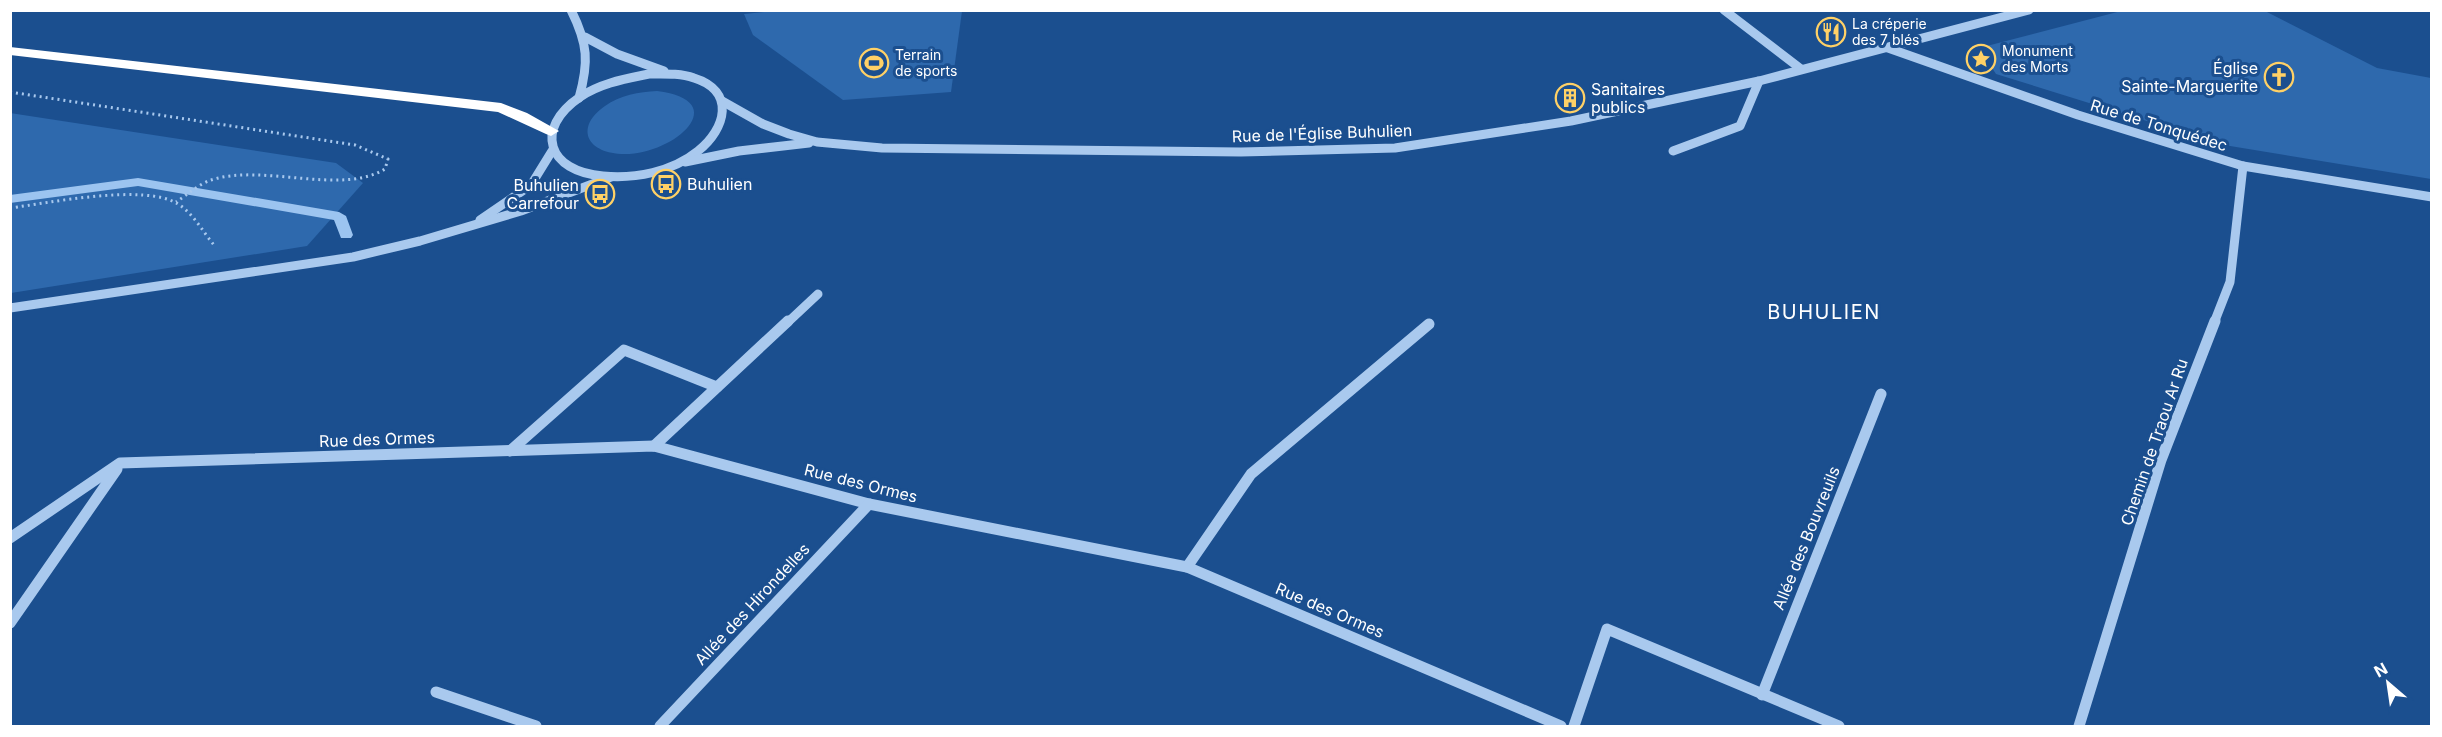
<svg xmlns="http://www.w3.org/2000/svg" width="2442" height="737" viewBox="0 0 2442 737" font-family="Inter,sans-serif">
	<style>
		.green { fill: #2e69ad }
		.lines { fill: none; stroke-linecap: round; stroke-linejoin: round }
		.stream { fill: #9cc4f0; fill-rule: evenodd }
		.path { stroke: #a9c9ee; stroke-width: 3; stroke-dasharray: 2 4; stroke-linecap: butt }
		.minor-far1 { stroke: #a9c9ee; stroke-width: 9 }
		.minor { stroke: #a9c9ee; stroke-width: 11 }
		.highway { fill: #fff; fill-rule: evenodd }
		.labels { text-anchor: middle; stroke-width: 6; stroke-linejoin: round; paint-order: stroke }
		.far-poi-label { font-size: 14px; fill: #fff; stroke: #1b4f8f; text-anchor: start }
		.poi-label { font-size: 16px; fill: #fff; stroke: #1b4f8f; text-anchor: end }
		.street-label { font-size: 16px; fill: #fff; stroke: #1b4f8f }
		.quarter-label { font-size: 20px; letter-spacing: 1.5px; fill: #fff; stroke: #1b4f8f }
	</style>
	<rect width="100%" height="100%" fill="#1b4f8f"/>
	<!-- green -->
	<g class="green">
		<polygon points="2125,10 2265,11 2377,68 2431,78 2431,179 2224,145 1996,74 1979,48"/>
		<polygon points="773,11 962,11 951,92 843,100 753,35 744,14"/>
		<path d="M657 91C736 101 672 157 621 154 586 152 575 127 605 106 620 95 639 92 657 91Z"/>
		<polygon points="10,113 336,163 363,183 307,246 11,293"/>
	</g>
	<g class="lines">
		<!-- stream -->
		<polygon class="stream" points="138,178 339,212 346,216 353,235 351,238 341,238 334,220 138,186 10,203 10,195"/>
		<!-- path -->
		<g class="path">
			<path d="M10 92 355 145 388 159 385 169C341 196 263 163 211 180 199 184 187 195 176 202"/>
			<path d="M10 208C49 203 145 183 178 204 193 213 203 232 214 245"/>
		</g>
		<!-- minor-far1 -->
		<g class="minor-far1">
			<path d="M571 10C588 44 589 62 579 98"/>
			<polyline points="1724,10 1801,69"/>
			<polyline points="585,37 617,54 664,71"/>
			<polyline points="1888,48 2078,115 2243,166 2432,197"/>
			<path d="M649 74C664 74 680 73 694 78 736 91 726 129 698 151 672 172 635 179 603 176 548 172 533 129 580 97 601 83 625 79 649 74Z"/>
			<polyline points="722,101 763,124 789,134 817,142 882,148 1241,152 1395,148 1571,121 1759,81 2029,10"/>
			<polyline points="1673,151 1740,126 1759,81"/>
			<polyline points="685,162 739,151 809,143"/>
			<polyline points="480,220 531,185 552,151"/>
			<polyline points="10,308 353,257 420,241 521,211 611,177"/>
			<polyline points="787,323 818,294"/>
			<polyline points="2214,323 2230,282 2243,166"/>
		</g>
		<!-- minor -->
		<g class="minor">
			<polyline points="654,446 788,321"/>
			<polyline points="510,451 624,350 717,387"/>
			<polyline points="10,538 120,463 654,446 869,504 1187,567 1561,726"/>
			<polyline points="1187,567 1251,474 1429,324"/>
			<polyline points="10,623 117,469"/>
			<polyline points="436,692 536,726"/>
			<polyline points="1762,695 1881,394"/>
			<polyline points="660,726 869,504"/>
			<polyline points="1574,726 1607,629 1839,726"/>
			<polyline points="2079,726 2161,460 2215,321"/>
		</g>
		<!-- highway -->
		<polygon class="highway" points="10,47 501,103 527,113 559,131 551,136 546,134 498,112 10,55"/>
	</g>
	<!-- icons -->
	<defs>
		<g id="restaurant-ring" transform="scale(1.5)"><circle r="9.5" fill="#1b4f8f" stroke="#ffd166" stroke-width="1.5"/><path d="M-5-6h1v4h1v-4h1v4h1v-4h1v5L-1.5 .5V6h-2V.5L-5-1ZM5-6V6H3V1.5H1.5Q1.5-4 5-6Z" fill="#ffd166"/></g>
		<g id="sight-ring" transform="scale(1.5)"><circle r="9.5" fill="#1b4f8f" stroke="#ffd166" stroke-width="1.5"/><path d="M0-6L1.8-2.2L6-1.7L2.9 1.2L3.7 5.4L0 3.3L-3.7 5.4L-2.9 1.2L-6-1.7L-1.8-2.2Z" fill="#ffd166"/></g>
		<g id="stadium-ring" transform="scale(1.5)"><circle r="9.5" fill="#1b4f8f" stroke="#ffd166" stroke-width="1.5"/><path d="M0-5a6.5 5 0 1 0 0 10a6.5 5 0 1 0 0-10ZM-3.5-1.8h7v3.6h-7Z" fill="#ffd166"/></g>
		<g id="church-ring" transform="scale(1.5)"><circle r="9.5" fill="#1b4f8f" stroke="#ffd166" stroke-width="1.5"/><path d="M-1.2-6h2.4v3.5h3.3v2.4h-3.3V6h-2.4V-.1h-3.3v-2.4h3.3Z" fill="#ffd166"/></g>
		<g id="building-ring" transform="scale(1.5)"><circle r="9.5" fill="#1b4f8f" stroke="#ffd166" stroke-width="1.5"/><path d="M-4-6H4V6H1V3H-1V6H-4ZM-2.5-4.3h1.7v1.8h-1.7ZM.8-4.3h1.7v1.8H.8ZM-2.5-1h1.7V.8h-1.7ZM.8-1h1.7V.8H.8Z" fill="#ffd166"/></g>
		<g id="bus-ring" transform="scale(1.5)"><circle r="9.5" fill="#1b4f8f" stroke="#ffd166" stroke-width="1.5"/><path d="M-5-6H5V4H4V6H2V4H-2V6H-4V4H-5ZM-3.5-4V0h7V-4ZM-3.5 1.2v1.5H-2V1.2ZM2 1.2v1.5H3.5V1.2Z" fill="#ffd166"/></g>
	</defs>
	<g fill-rule="evenodd">
		<use href="#restaurant-ring" x="1831" y="32"/>
		<use href="#sight-ring" x="1981" y="59"/>
		<use href="#stadium-ring" x="874" y="63"/>
		<use href="#church-ring" x="2279" y="77"/>
		<use href="#building-ring" x="1570" y="98"/>
		<use href="#bus-ring" x="666" y="184"/>
		<use href="#bus-ring" x="600" y="194"/>
	</g>
	<g class="labels">
		<!-- far-poi labels -->
		<g class="far-poi-label">
			<text x="1852" y="29">La créperie<tspan x="1852" dy="16">des 7 blés</tspan></text>
			<text x="2002" y="56">Monument<tspan x="2002" dy="16">des Morts</tspan></text>
			<text x="895" y="60">Terrain<tspan x="895" dy="16">de sports</tspan></text>
		</g>
		<!-- poi labels -->
		<g class="poi-label">
			<text x="2258" y="74">Église<tspan x="2258" dy="18">Sainte-Marguerite</tspan></text>
			<text x="1591" y="95" text-anchor="start">Sanitaires<tspan x="1591" dy="18">publics</tspan></text>
			<text x="687" y="190" text-anchor="start">Buhulien</text>
			<text x="579" y="191">Buhulien<tspan x="579" dy="18">Carrefour</tspan></text>
		</g>
		<!-- street labels -->
		<g class="street-label">
			<text transform="translate(2159 125) rotate(17)" y="6">Rue de Tonquédec</text>
			<text transform="translate(1322 133) rotate(-2)" y="6">Rue de l'Église Buhulien</text>
			<text transform="translate(377 439) rotate(-2)" y="6">Rue des Ormes</text>
			<text transform="translate(2154 442) rotate(-71)" y="6">Chemin de Traou Ar Ru</text>
			<text transform="translate(861 483) rotate(14)" y="6">Rue des Ormes</text>
			<text transform="translate(1806 538) rotate(-68)" y="6">Allée des Bouvreuils</text>
			<text transform="translate(752 604) rotate(-47)" y="6">Allée des Hirondelles</text>
			<text transform="translate(1330 610) rotate(23)" y="6">Rue des Ormes</text>
		</g>
		<!-- quarter labels -->
		<g class="quarter-label">
			<text x="1824" y="319">BUHULIEN</text>
		</g>
	</g>
	<!-- border -->
	<rect width="2442" height="737" fill="none" stroke="#ffffff" stroke-width="24"/>
	<!-- north arrow -->
	<g transform="translate(2388 683) rotate(331)" stroke="#1b4f8f" stroke-width="4.5" paint-order="stroke">
	<path d="M0-4.5L10 22L0 15L-10 22Z" fill="#ffffff"/>
	<text y="-9" font-size="16" font-weight="bold" text-anchor="middle" fill="#ffffff">N</text>
	</g>
</svg>
